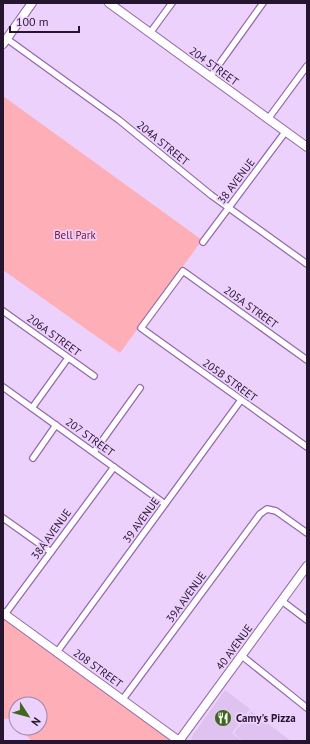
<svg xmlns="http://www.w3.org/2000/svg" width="310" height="744" viewBox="0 0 310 744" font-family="'PT Sans',sans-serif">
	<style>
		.built { fill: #e0c2f1 }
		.green { fill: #feaeb6 }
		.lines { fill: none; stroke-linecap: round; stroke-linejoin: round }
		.street-casing { stroke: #9469ab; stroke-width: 8 }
		.secondary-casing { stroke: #9469ab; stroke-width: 10 }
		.street { stroke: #fff; stroke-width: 5.5 }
		.secondary { stroke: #fff; stroke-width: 8 }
		.labels { text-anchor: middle; stroke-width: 3.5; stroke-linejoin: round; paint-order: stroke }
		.street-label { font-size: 11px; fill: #26152f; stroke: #ecd1fc }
		.park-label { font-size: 11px; fill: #841531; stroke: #ecd1fc }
		.poi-label { font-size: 11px; font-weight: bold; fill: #26152f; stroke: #ecd1fc; text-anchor: start }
	</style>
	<rect width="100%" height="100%" fill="#ecd1fc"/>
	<!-- built -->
	<g class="built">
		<polygon points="225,690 250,709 232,733 242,741 191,741 192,736"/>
		<polygon points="251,711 291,741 243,741 234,733"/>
	</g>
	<!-- green -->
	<g class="green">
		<polygon points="3,96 202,240 120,353 3,270"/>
		<polygon points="3,618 175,741 32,741 28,737 19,730 19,728 40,728 40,704 16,704 16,718 4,719 3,718"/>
	</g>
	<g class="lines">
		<!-- street casing -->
		<g class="street-casing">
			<g id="street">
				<polyline points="150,33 172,3"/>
				<polyline points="7,39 119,120 211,195 307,264"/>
				<polyline points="210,77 263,3"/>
				<polyline points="268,119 307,66"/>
				<polyline points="203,242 286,131"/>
				<polyline points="3,311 94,376"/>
				<polyline points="307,360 183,271 141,328 307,447"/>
				<polyline points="3,387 165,504"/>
				<polyline points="32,408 68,358"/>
				<polyline points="94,452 140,388"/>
				<polyline points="33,458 56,425"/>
				<polyline points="3,518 51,552"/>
				<polyline points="282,601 307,620"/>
				<polyline points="5,614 114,467"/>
				<polyline points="57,652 241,400"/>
				<polyline points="242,656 307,708"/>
				<polyline points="123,699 260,514 267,509 276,511 307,533"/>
			</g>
		</g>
		<!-- secondary casing -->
		<g class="secondary-casing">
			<g id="secondary">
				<polyline points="109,3 307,147"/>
				<polyline points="3,44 32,3"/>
				<polyline points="3,613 179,741"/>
				<polyline points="179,741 307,566"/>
			</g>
		</g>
		<!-- street -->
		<use href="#street" class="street"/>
		<!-- secondary -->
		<use href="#secondary" class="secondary"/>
	</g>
	<!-- icons -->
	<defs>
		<g id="restaurant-disc" transform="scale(0.9)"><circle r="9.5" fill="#416620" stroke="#ecd1fc"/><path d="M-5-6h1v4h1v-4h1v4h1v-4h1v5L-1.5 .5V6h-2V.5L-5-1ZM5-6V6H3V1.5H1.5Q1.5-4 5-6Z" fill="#fff"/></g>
	</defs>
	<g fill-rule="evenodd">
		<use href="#restaurant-disc" x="223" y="718"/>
	</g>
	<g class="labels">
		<!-- street labels -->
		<g class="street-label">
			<text transform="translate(214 66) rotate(36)" y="4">204 STREET</text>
			<text transform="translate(163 143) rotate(39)" y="4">204A STREET</text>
			<text transform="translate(236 181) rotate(-53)" y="4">38 AVENUE</text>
			<text transform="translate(251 307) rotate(36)" y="4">205A STREET</text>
			<text transform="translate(54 335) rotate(36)" y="4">206A STREET</text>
			<text transform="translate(230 380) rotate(36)" y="4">205B STREET</text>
			<text transform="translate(90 437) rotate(36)" y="4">207 STREET</text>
			<text transform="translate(141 520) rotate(-54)" y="4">39 AVENUE</text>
			<text transform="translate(51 534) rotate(-54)" y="4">38A AVENUE</text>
			<text transform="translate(186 597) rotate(-54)" y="4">39A AVENUE</text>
			<text transform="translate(234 647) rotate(-54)" y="4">40 AVENUE</text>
			<text transform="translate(98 668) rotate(36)" y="4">208 STREET</text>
		</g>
		<!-- park labels -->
		<g class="park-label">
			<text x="75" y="239">Bell Park</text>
		</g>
		<!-- poi labels -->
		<g class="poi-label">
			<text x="236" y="722">Camy's Pizza</text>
		</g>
	</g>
	<!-- border -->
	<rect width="310" height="744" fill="none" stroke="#26152f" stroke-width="8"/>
	<!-- north arrow -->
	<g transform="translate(28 716) rotate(126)"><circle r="19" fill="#ecd1fc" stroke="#9d86aa"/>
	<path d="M0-3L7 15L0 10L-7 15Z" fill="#416620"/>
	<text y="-6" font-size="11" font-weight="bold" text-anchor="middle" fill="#26152f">N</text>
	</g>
	<!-- scale -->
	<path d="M10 26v6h69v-6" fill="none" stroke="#26152f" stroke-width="2"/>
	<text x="16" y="26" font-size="12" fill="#26152f" stroke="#ecd1fc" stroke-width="3" paint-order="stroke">100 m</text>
</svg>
